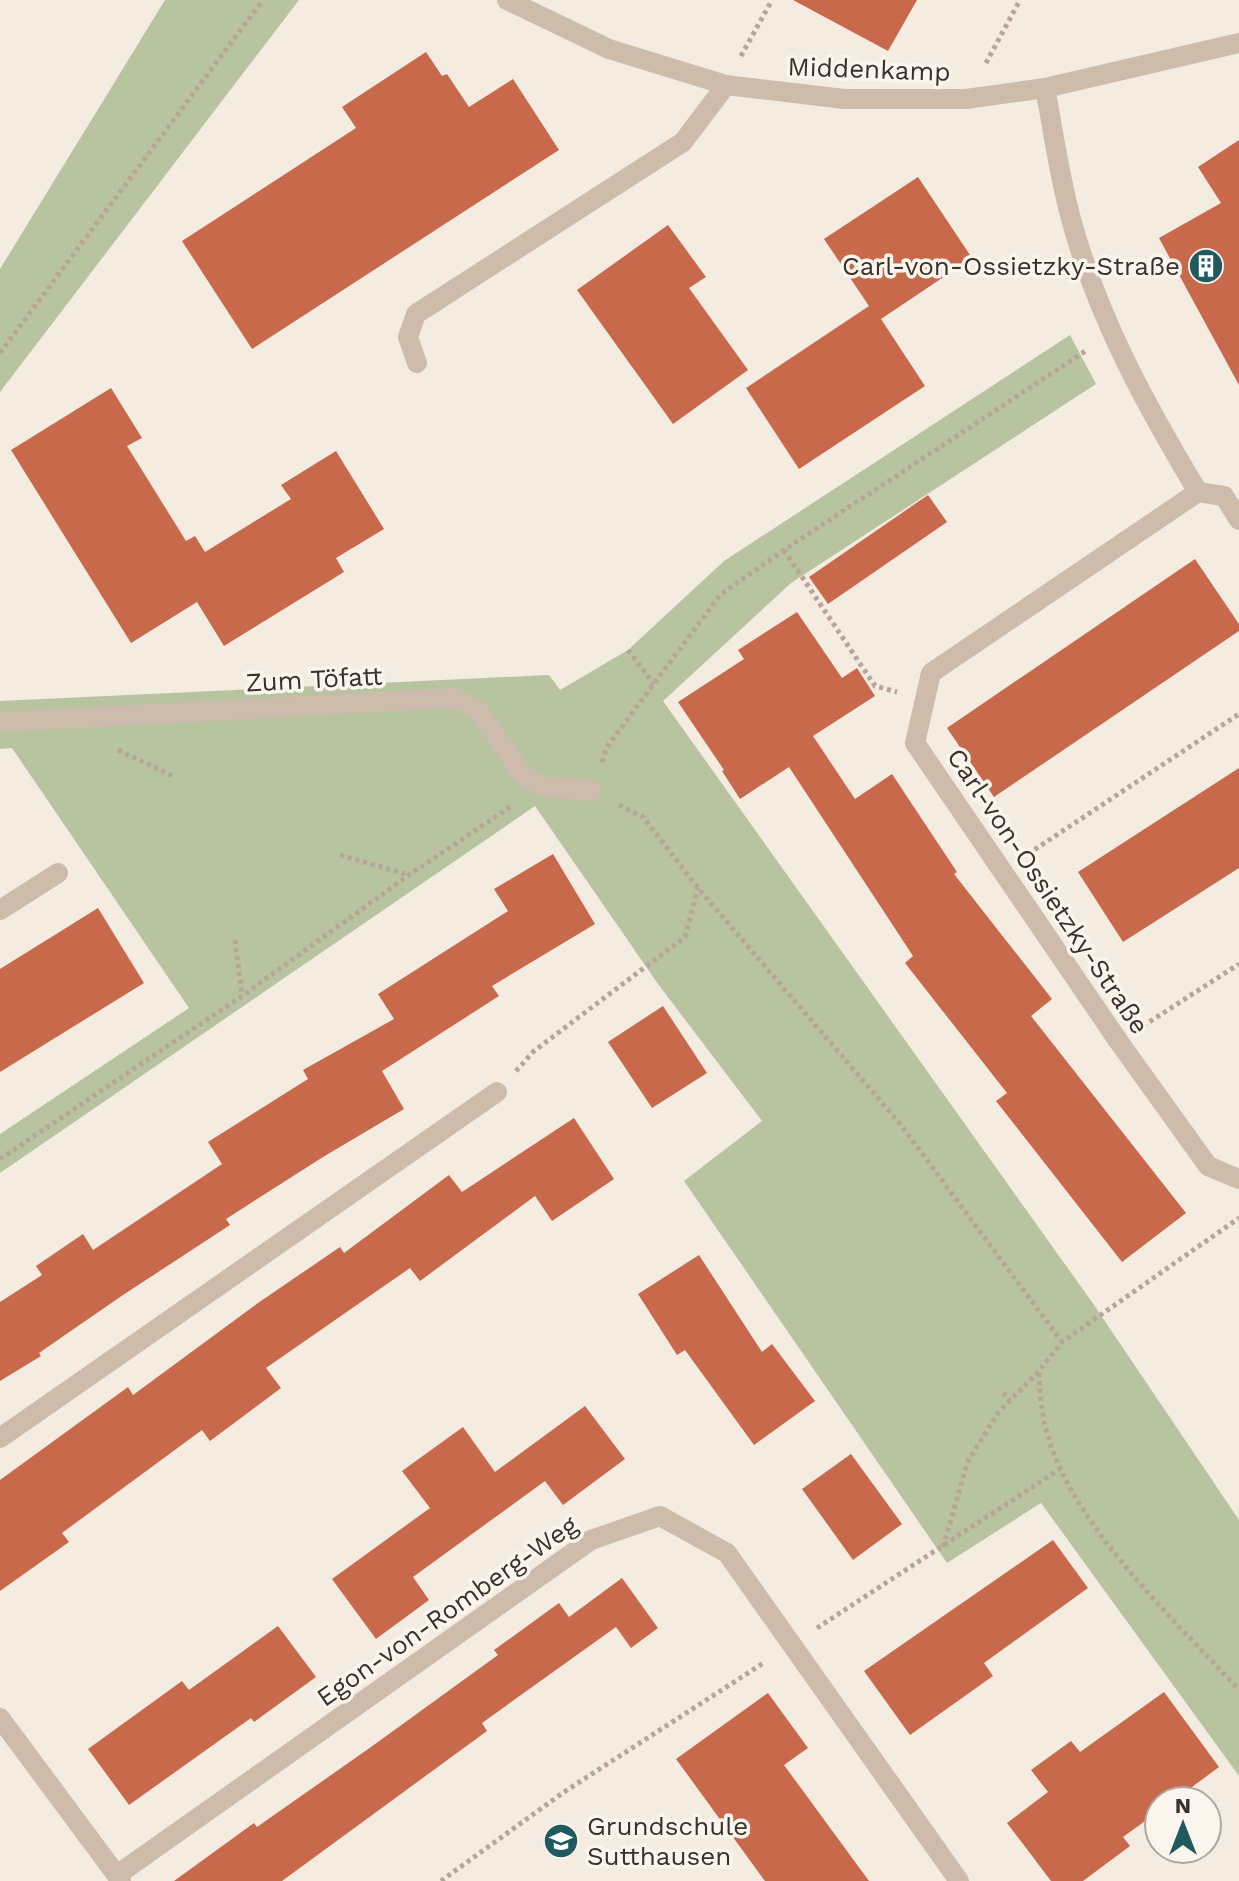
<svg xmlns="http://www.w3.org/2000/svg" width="1239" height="1881" viewBox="0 0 1239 1881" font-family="'Work Sans',sans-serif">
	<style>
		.green { fill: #b8c4a0 }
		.building { fill: #c8694b }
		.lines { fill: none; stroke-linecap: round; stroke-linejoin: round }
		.path { stroke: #b9a596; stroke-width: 5; stroke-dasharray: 4 4; stroke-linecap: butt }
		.minor { stroke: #cdbbac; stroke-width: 20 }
		.labels { text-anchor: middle; stroke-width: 7; stroke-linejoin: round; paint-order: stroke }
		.street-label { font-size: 26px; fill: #3b302b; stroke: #fbf5ee }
		.poi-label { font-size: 26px; fill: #3b302b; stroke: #fbf5ee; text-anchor: end }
	</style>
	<rect width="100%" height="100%" fill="#f4ebe1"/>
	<!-- green -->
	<g class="green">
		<polygon points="165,0 299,0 0,392 0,269"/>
		<polygon points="1070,335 1096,384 791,583 663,701 1094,1305 1239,1520 1239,1776 1041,1503 947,1563 684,1181 762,1121 658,984 535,806 0,1173 0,1134 189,1008 12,748 0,749 0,701 549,675 560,690 628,650 724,561"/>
	</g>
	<!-- building -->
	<g class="building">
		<polygon points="793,0 917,0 888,51"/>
		<polygon points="426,52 442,76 447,74 469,107 513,79 559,150 252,349 182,241 356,128 342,107"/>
		<polygon points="1239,140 1239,385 1159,238 1221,203 1198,167"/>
		<polygon points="918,177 972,258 881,319 925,386 799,469 746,388 869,306 824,239"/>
		<polygon points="668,225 706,277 689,288 748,370 673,424 577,290"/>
		<polygon points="111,388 142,438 127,446 186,541 195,536 205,552 291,499 281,485 336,451 384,529 336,558 344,572 224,646 197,602 131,643 11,450"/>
		<polygon points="928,495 947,522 828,604 809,577"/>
		<polygon points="1195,559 1239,624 1239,631 994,797 947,728"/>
		<polygon points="797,612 842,678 857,668 875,696 813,736 855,799 892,774 957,872 954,874 1052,999 1031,1016 1186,1213 1122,1262 996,1101 1007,1093 905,963 913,956 789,767 740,799 722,771 724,770 678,702 744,659 738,650"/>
		<polygon points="1239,768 1239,868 1123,942 1078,872"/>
		<polygon points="553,854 595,924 492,986 499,996 382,1071 404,1109 323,1157 226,1219 230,1225 123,1295 39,1353 41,1356 0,1381 0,1302 42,1275 36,1266 83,1234 93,1250 222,1164 208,1142 308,1079 303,1070 394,1019 378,994 508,911 494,889"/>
		<polygon points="98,908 144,983 0,1072 0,969"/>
		<polygon points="663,1006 707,1073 652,1108 608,1042"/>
		<polygon points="574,1118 614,1179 552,1221 535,1196 420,1281 410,1268 266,1368 281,1388 210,1441 202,1430 62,1533 69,1542 0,1591 0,1480 128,1387 133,1395 258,1303 340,1247 344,1253 449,1175 462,1192"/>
		<polygon points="699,1255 762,1352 772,1344 815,1401 754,1445 685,1350 677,1355 638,1294"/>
		<polygon points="585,1406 625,1459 563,1505 545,1481 413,1577 429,1600 376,1639 332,1579 430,1508 402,1471 463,1427 495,1472"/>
		<polygon points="851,1454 902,1524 853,1560 802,1489"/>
		<polygon points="1053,1540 1088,1588 984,1663 993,1676 910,1735 864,1671"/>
		<polygon points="622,1578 658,1628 631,1648 616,1627 482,1723 487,1731 282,1881 174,1881 254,1823 257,1827 371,1747 498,1655 494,1650 559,1603 569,1617"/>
		<polygon points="278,1626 316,1677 254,1722 251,1718 129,1805 88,1749 182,1681 189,1690"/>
		<polygon points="1164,1692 1219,1767 1173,1801 1159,1801 1159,1811 1123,1837 1130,1846 1083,1881 1051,1881 1007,1823 1048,1792 1031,1770 1071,1741 1080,1752"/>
		<polygon points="768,1693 808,1748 784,1765 869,1881 765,1881 676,1759"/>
	</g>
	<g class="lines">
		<!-- path -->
		<g class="path">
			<polyline points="741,56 772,0"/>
			<polyline points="986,63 1020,0"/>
			<polyline points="0,353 263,0"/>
			<polyline points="784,550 875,686 897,692"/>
			<polyline points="628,650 654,684"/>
			<polyline points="118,750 175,777"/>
			<polyline points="602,762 607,747 720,595 784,550 1087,350"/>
			<polyline points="619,805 643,817 698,888 901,1125 1062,1342"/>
			<polyline points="1028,854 1239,714"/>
			<polyline points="340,855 409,875"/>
			<polyline points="235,940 242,996"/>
			<polyline points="1143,1026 1239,964"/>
			<polyline points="516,1071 534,1051 685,937 698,888"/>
			<polyline points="0,1159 242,996 409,875 513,805"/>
			<path d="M1039 1373C1040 1387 1040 1402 1043 1415 1059 1514 1173 1618 1239 1690"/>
			<polyline points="1003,1393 1010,1401"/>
			<polyline points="943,1547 968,1461 998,1413 1038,1372 1062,1342 1239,1218"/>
			<polyline points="817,1628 1060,1469"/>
			<polyline points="441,1881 564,1792 765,1662"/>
		</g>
		<!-- minor -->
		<g class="minor">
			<polyline points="507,0 609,49 726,85 844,99 966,99 1045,88 1239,43"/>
			<path d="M1045 88C1054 134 1060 182 1073 226 1100 322 1147 407 1198 492L1224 496 1239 520"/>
			<polyline points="417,363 408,337 416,314 683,142 726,85"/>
			<polyline points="1198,492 931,673 915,743 1119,1042 1208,1166 1239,1179"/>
			<polyline points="0,722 455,698 478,710 522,774 541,786 591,791"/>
			<polyline points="0,910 58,873"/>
			<polyline points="0,1438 497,1092"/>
			<polyline points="0,1718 121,1881"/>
			<polyline points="117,1875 591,1540 660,1516 727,1553 959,1881"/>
		</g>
	</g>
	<!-- icons -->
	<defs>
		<g id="building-disc" transform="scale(1.8)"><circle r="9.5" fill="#1f5a5e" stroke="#fbf5ee"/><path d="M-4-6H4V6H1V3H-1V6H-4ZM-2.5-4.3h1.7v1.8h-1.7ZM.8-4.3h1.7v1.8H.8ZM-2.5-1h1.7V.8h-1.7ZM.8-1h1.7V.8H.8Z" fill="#fff"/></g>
		<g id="school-disc" transform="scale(1.8)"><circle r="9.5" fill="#1f5a5e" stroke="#fbf5ee"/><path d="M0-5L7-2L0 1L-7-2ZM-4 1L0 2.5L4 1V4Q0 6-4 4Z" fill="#fff"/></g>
	</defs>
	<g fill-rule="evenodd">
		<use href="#building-disc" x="1206" y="266"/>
		<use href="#school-disc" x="561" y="1841"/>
	</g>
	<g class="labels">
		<!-- street labels -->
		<g class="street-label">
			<text transform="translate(869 69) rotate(2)" y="9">Middenkamp</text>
			<text transform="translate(314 679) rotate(-3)" y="9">Zum Töfatt</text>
			<text transform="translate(1048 891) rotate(56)" y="9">Carl-von-Ossietzky-Straße</text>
			<text transform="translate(447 1611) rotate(-35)" y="9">Egon-von-Romberg-Weg</text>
		</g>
		<!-- poi labels -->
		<g class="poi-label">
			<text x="1180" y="275">Carl-von-Ossietzky-Straße</text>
			<text x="587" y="1835" text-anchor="start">Grundschule<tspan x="587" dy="30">Sutthausen</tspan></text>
		</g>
	</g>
	<!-- north arrow -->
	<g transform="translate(1183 1825)"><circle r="38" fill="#fbf5ee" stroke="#aea6a0" stroke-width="2"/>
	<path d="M0-6L14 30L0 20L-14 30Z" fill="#1f5a5e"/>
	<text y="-12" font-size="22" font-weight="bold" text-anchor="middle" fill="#3b302b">N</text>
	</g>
</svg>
